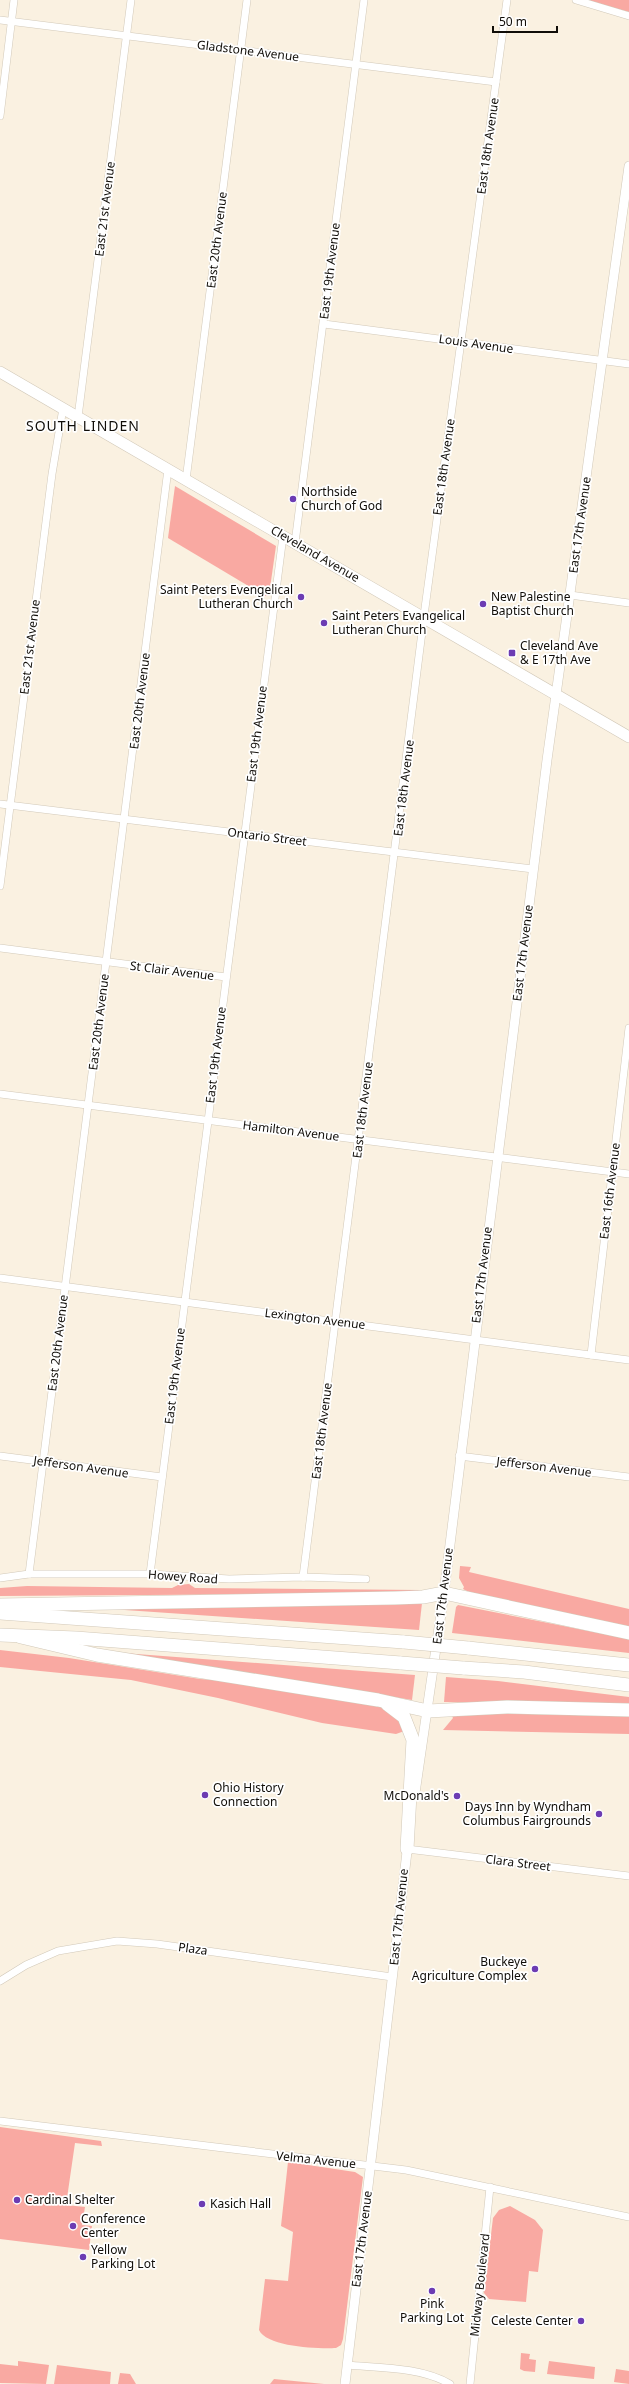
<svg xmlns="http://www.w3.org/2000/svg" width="629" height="2384" viewBox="0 0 629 2384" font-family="'Noto Sans',sans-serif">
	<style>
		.green { fill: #f9a9a2 }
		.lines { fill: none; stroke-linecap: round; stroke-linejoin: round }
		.minor-casing { stroke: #d2c9b9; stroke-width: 8 }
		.tertiary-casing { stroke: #d2c9b9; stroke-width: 10 }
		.primary-casing { stroke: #d2c9b9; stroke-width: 12 }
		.motorway-casing { stroke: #d2c9b9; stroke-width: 14 }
		.minor { stroke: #fff; stroke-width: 7 }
		.tertiary { stroke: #fff; stroke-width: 9 }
		.primary { stroke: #fff; stroke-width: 11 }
		.motorway { stroke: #fff; stroke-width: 13 }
		.motorway-bridge-casing { stroke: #d2c9b9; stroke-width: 14; stroke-linecap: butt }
		.motorway-bridge { stroke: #fff; stroke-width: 13 }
		.poi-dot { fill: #6c3cb3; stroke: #fff; stroke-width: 1.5 }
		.labels { text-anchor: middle; stroke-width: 3.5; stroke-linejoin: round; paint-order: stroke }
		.street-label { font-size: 12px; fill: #100d08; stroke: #fff }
		.poi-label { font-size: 12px; fill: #100d08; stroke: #fff; text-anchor: start }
		.quarter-label { font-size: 14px; letter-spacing: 1px; fill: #100d08; stroke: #fff }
	</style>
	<rect width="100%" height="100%" fill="#faf1e1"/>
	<!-- green -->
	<g class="green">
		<polygon points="585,0 629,0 629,12"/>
		<polygon points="175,486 276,546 269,595 265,596 168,538"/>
		<polygon points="460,1566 471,1567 469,1572 629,1609 629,1628 469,1592 463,1589 464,1587 459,1578"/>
		<polygon points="189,1584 195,1588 420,1590 412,1593 0,1596 0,1588 27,1586 172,1588 178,1585"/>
		<polygon points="422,1603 419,1630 81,1607"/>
		<polygon points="458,1605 629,1639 629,1653 452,1633 456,1607"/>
		<polygon points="0,1650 69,1658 200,1679 242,1682 378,1700 410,1729 396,1734 322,1723 218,1698 131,1680 0,1667"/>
		<polygon points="123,1653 415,1675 412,1700"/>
		<polygon points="446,1677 498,1681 629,1697 629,1706 444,1702"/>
		<polygon points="459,1713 629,1716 629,1734 443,1730 453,1718 452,1716"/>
		<polygon points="0,2127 101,2141 102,2146 75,2143 66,2205 85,2207 82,2225 92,2226 89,2250 0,2239"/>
		<path d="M288 2162 355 2172 363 2177 343 2339 341 2345 336 2348C318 2349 267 2347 259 2330L265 2279 288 2281 293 2232 281 2226Z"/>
		<polygon points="510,2206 535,2220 543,2230 538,2272 529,2271 526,2302 489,2299 484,2293 493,2218 499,2210"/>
		<polygon points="521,2353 530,2354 529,2359 536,2360 535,2372 524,2371 520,2369"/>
		<polygon points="18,2361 49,2365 46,2384 0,2383 0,2364 18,2366"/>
		<polygon points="549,2361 595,2367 594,2379 547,2374"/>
		<polygon points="57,2365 111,2372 110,2384 54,2384"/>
		<polygon points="616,2369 629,2371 629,2384 614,2382"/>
		<polygon points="120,2373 130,2374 136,2384 118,2384"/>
		<polygon points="274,2379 324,2384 270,2384"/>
	</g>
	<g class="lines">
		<!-- minor casing -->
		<g class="minor-casing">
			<g id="minor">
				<polyline points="576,0 629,16"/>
				<polyline points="0,20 496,82"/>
				<polyline points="0,116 14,0"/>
				<polyline points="324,324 629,364"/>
				<polyline points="78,417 131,0"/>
				<polyline points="186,480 247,0"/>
				<polyline points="295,543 364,0"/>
				<polyline points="570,595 629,603"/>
				<polyline points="0,804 533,869"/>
				<polyline points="0,886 52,474 63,408"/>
				<polyline points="0,948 226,977"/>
				<polyline points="0,1094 629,1174"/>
				<polyline points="0,1278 629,1360"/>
				<polyline points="591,1355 629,1028"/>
				<polyline points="0,1456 162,1477"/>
				<polyline points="459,1456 629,1477"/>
				<polyline points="29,1574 168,469"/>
				<polyline points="150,1574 283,536"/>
				<polyline points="303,1577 425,608 507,0"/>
				<polyline points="0,1578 29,1574 150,1574 229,1579 303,1577 366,1579"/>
				<polyline points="407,1849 629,1876"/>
				<polyline points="0,1981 26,1965 58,1951 117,1941 157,1944 392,1977"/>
				<polyline points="0,2121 406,2170 629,2217"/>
				<path d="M347 2365C380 2368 421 2367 450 2384"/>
				<polyline points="470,2384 490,2187"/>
			</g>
		</g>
		<!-- tertiary casing -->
		<g class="tertiary-casing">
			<g id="tertiary">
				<polyline points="415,1793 444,1593 547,760 629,166"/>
				<polyline points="345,2384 408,1843"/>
			</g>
		</g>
		<!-- primary casing -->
		<g class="primary-casing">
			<polyline id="primary" points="0,372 629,737"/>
		</g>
		<!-- motorway casing -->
		<g class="motorway-casing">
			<g id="motorway">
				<polyline points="0,1605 395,1598 423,1597 444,1593 629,1633"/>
				<polyline points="0,1613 404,1642"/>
				<polyline points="0,1635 76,1638 401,1663"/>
				<polyline points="21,1637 97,1655 378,1700 428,1711 507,1707 629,1710"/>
				<polyline points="468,1648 629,1665"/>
				<polyline points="463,1668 524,1672 629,1685"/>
				<polyline points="387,1704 404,1717 413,1740 407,1849"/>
			</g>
		</g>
		<!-- minor -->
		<use href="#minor" class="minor"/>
		<!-- tertiary -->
		<use href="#tertiary" class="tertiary"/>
		<!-- primary -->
		<use href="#primary" class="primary"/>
		<!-- motorway -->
		<use href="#motorway" class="motorway"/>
		<!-- motorway-bridge casing -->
		<g class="motorway-bridge-casing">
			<g id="motorway-bridge">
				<polyline points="404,1642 468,1648"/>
				<polyline points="401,1663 463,1668"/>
			</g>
		</g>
		<!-- motorway-bridge -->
		<use href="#motorway-bridge" class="motorway-bridge"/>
	</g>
	<!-- markers -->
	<g class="poi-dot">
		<circle cx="293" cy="499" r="4"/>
		<circle cx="301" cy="597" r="4"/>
		<circle cx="483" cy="604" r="4"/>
		<circle cx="324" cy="623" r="4"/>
		<rect x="508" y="649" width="8" height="8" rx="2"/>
		<circle cx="205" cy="1795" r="4"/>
		<circle cx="457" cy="1796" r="4"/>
		<circle cx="599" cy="1814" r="4"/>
		<circle cx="535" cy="1969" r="4"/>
		<circle cx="17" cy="2200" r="4"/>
		<circle cx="202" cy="2204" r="4"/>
		<circle cx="73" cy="2226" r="4"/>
		<circle cx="83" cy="2257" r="4"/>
		<circle cx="432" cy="2291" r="4"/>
		<circle cx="581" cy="2321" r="4"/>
	</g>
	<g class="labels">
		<!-- street labels -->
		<g class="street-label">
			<text transform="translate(248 51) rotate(7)" y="4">Gladstone Avenue</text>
			<text transform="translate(488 146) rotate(-82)" y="4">East 18th Avenue</text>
			<text transform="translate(105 209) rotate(-83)" y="4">East 21st Avenue</text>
			<text transform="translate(217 240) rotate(-83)" y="4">East 20th Avenue</text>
			<text transform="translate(330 271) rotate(-83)" y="4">East 19th Avenue</text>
			<text transform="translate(476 344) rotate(8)" y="4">Louis Avenue</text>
			<text transform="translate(444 467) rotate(-82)" y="4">East 18th Avenue</text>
			<text transform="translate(580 525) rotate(-82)" y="4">East 17th Avenue</text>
			<text transform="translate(315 554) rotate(30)" y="4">Cleveland Avenue</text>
			<text transform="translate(30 647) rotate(-83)" y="4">East 21st Avenue</text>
			<text transform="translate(140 701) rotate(-83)" y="4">East 20th Avenue</text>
			<text transform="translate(257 734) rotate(-83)" y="4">East 19th Avenue</text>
			<text transform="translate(404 788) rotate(-83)" y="4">East 18th Avenue</text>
			<text transform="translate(267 837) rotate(7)" y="4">Ontario Street</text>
			<text transform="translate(523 953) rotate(-83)" y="4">East 17th Avenue</text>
			<text transform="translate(172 971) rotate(7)" y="4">St Clair Avenue</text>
			<text transform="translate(99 1022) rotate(-83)" y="4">East 20th Avenue</text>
			<text transform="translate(216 1055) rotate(-83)" y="4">East 19th Avenue</text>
			<text transform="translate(363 1110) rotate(-83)" y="4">East 18th Avenue</text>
			<text transform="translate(291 1131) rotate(7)" y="4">Hamilton Avenue</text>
			<text transform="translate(610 1191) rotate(-83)" y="4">East 16th Avenue</text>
			<text transform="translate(482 1275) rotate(-83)" y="4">East 17th Avenue</text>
			<text transform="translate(315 1319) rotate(7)" y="4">Lexington Avenue</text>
			<text transform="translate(58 1343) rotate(-83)" y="4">East 20th Avenue</text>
			<text transform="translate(175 1376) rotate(-83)" y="4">East 19th Avenue</text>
			<text transform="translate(322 1431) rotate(-83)" y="4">East 18th Avenue</text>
			<text transform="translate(81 1467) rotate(8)" y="4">Jefferson Avenue</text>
			<text transform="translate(544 1467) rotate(7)" y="4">Jefferson Avenue</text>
			<text transform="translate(183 1577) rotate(4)" y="4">Howey Road</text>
			<text transform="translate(443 1596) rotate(-83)" y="4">East 17th Avenue</text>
			<text transform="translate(518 1863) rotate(7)" y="4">Clara Street</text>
			<text transform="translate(399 1917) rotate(-84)" y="4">East 17th Avenue</text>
			<text transform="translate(193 1949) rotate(8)" y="4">Plaza</text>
			<text transform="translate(316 2160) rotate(6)" y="4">Velma Avenue</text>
			<text transform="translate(362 2239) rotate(-83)" y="4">East 17th Avenue</text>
			<text transform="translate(480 2285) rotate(-84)" y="4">Midway Boulevard</text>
		</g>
		<!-- poi labels -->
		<g class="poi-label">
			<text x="301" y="496">Northside<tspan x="301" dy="14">Church of God</tspan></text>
			<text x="293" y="594" text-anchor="end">Saint Peters Evengelical<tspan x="293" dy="14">Lutheran Church</tspan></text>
			<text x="491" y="601">New Palestine<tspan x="491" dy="14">Baptist Church</tspan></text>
			<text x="332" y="620">Saint Peters Evangelical<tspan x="332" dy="14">Lutheran Church</tspan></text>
			<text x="520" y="650">Cleveland Ave<tspan x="520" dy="14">&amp; E 17th Ave</tspan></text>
			<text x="213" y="1792">Ohio History<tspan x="213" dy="14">Connection</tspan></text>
			<text x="449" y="1800" text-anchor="end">McDonald's</text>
			<text x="591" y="1811" text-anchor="end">Days Inn by Wyndham<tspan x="591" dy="14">Columbus Fairgrounds</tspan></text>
			<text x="527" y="1966" text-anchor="end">Buckeye<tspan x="527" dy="14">Agriculture Complex</tspan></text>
			<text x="25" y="2204">Cardinal Shelter</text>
			<text x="210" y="2208">Kasich Hall</text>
			<text x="81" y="2223">Conference<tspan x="81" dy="14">Center</tspan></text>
			<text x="91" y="2254">Yellow<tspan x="91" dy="14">Parking Lot</tspan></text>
			<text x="432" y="2308" text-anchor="middle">Pink<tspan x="432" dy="14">Parking Lot</tspan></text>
			<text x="573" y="2325" text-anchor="end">Celeste Center</text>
		</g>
		<!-- quarter labels -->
		<g class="quarter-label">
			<text x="83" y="431">SOUTH LINDEN</text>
		</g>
	</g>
	<!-- scale -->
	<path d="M493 26v6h64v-6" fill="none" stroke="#100d08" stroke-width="2"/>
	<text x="499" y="26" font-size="12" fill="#100d08" stroke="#ffffff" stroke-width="3" paint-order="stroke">50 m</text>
</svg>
